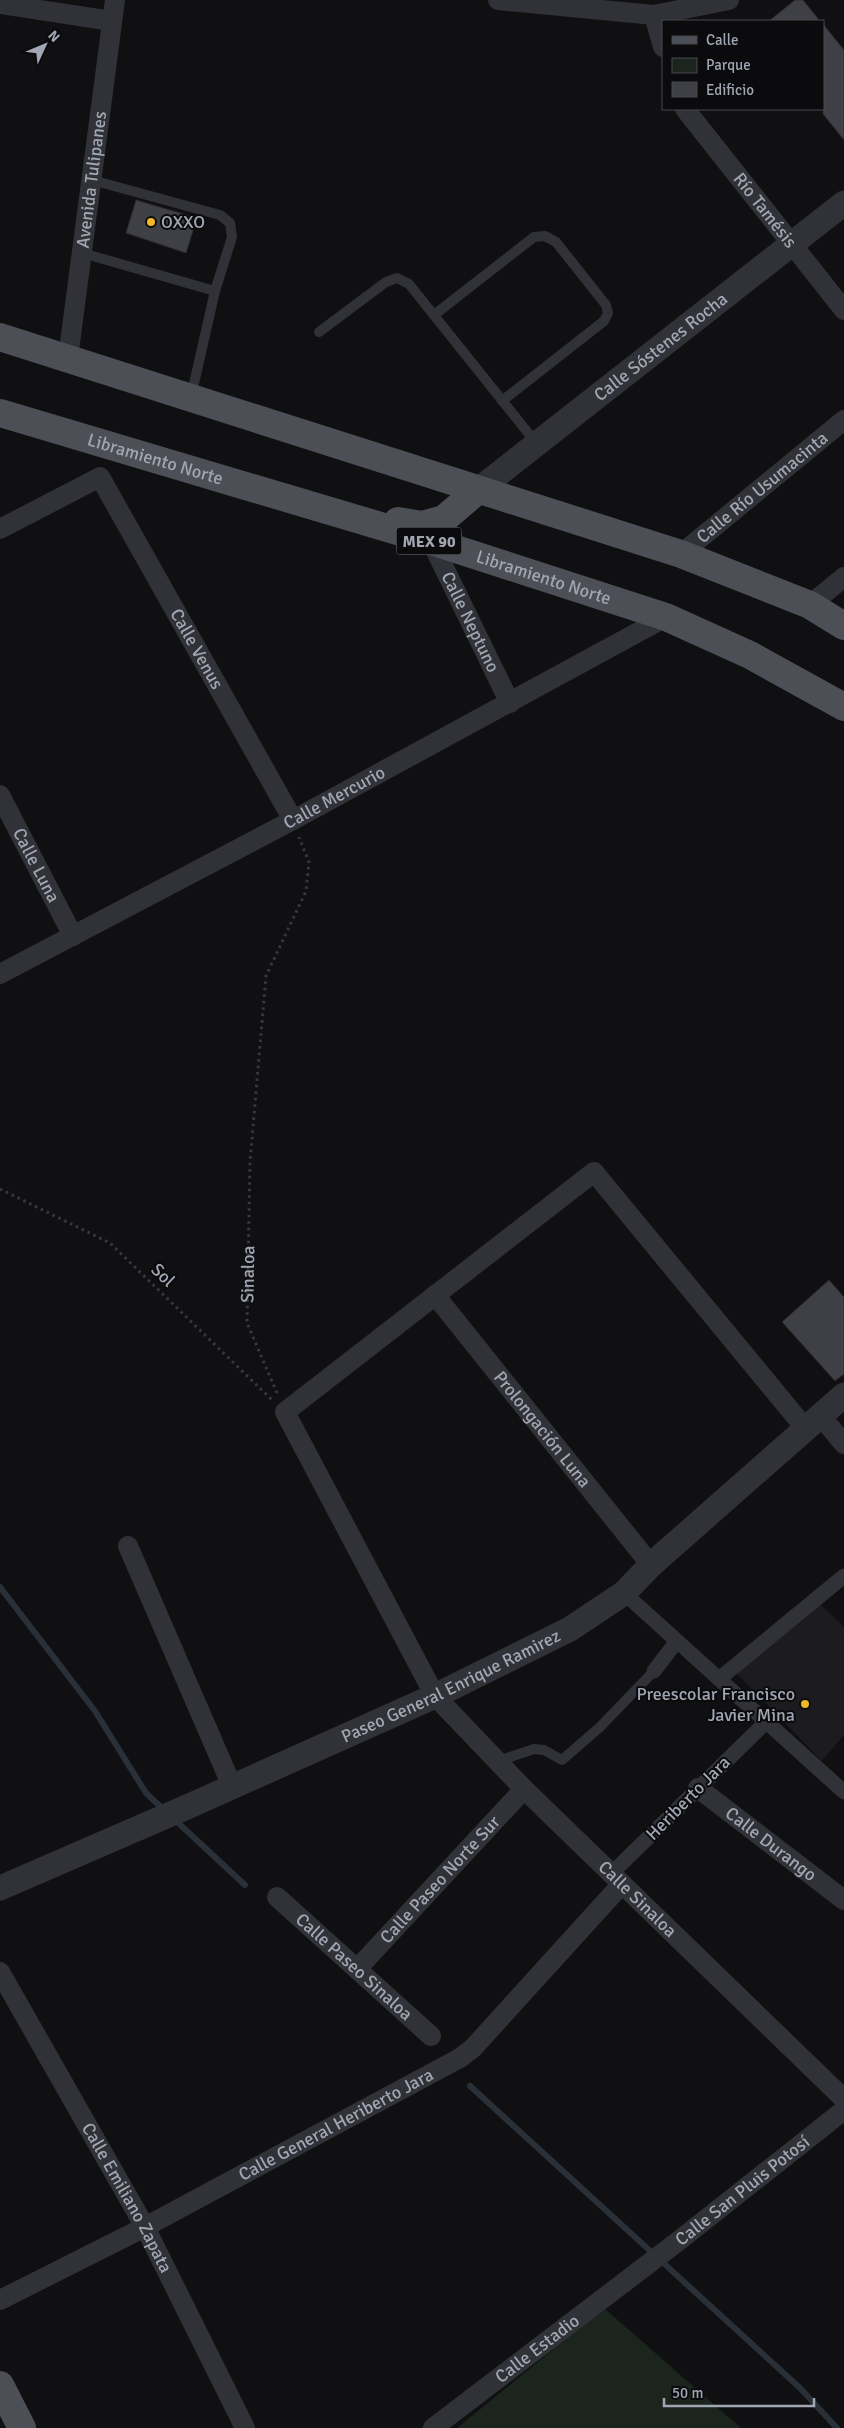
<svg xmlns="http://www.w3.org/2000/svg" width="844" height="2428" viewBox="0 0 844 2428" font-family="Signika,sans-serif">
	<style>
		.built { fill: #1c1c1f }
		.green { fill: #1c241e }
		.lines { fill: none; stroke-linecap: round; stroke-linejoin: round }
		.stream { stroke: #293037; stroke-width: 6 }
		.building { fill: #3f4045; stroke: #2a2a2e }
		.path { stroke: #37393e; stroke-width: 3; stroke-dasharray: 2.5 4; stroke-linecap: butt }
		.service { stroke: #313237; stroke-width: 10 }
		.pedestrian { stroke: #313237; stroke-width: 15 }
		.minor { stroke: #313237; stroke-width: 20 }
		.tertiary { stroke: #313237; stroke-width: 25 }
		.primary { stroke: #4d4f56; stroke-width: 28 }
		.poi-dot { fill: #f5b725; stroke: #0b0b0d; stroke-width: 2 }
		.labels { text-anchor: middle; stroke-width: 4; stroke-linejoin: round; paint-order: stroke }
		.shield { fill: #0b0b0d; stroke: #747881; stroke-width: 1 }
		.shield-label { font-size: 16px; font-weight: bold; fill: #a1a6b3 }
		.street-label { font-size: 18px; fill: #a1a6b3; stroke: #0b0b0d }
		.poi-label { font-size: 18px; fill: #a1a6b3; stroke: #0b0b0d; text-anchor: start }
	</style>
	<rect width="100%" height="100%" fill="#101012"/>
	<!-- built -->
	<polygon class="built" points="817,1601 844,1627 844,1735 822,1761 737,1674"/>
	<!-- green -->
	<polygon class="green" points="604,2308 741,2428 457,2428"/>
	<g class="lines">
		<!-- stream -->
		<g class="stream">
			<polyline points="0,1587 95,1711 146,1793 165,1811"/>
			<polyline points="174,1819 245,1885"/>
			<polyline points="470,2086 800,2388 837,2428"/>
		</g>
	</g>
	<!-- building -->
	<g class="building">
		<polygon points="795,0 803,0 820,21 769,21"/>
		<polygon points="823,24 844,50 844,140 823,114"/>
		<polygon points="136,200 197,218 186,253 126,233"/>
		<polygon points="829,1280 844,1297 844,1374 835,1381 782,1322"/>
	</g>
	<g class="lines">
		<!-- path -->
		<g class="path">
			<polyline points="0,1189 110,1243 272,1400"/>
			<path id="s1" d="M277 1393 247 1323 250 1162 266 976 306 891 309 862 299 837"/>
		</g>
		<!-- service -->
		<g class="service">
			<polyline points="92,180 220,215 230,223 232,237 215,291 191,397"/>
			<polyline points="82,253 215,291"/>
			<polyline points="434,315 534,237 545,236 556,242 606,305 608,313 604,321 502,401"/>
			<polyline points="319,332 386,282 397,278 409,284 537,444"/>
			<polyline points="498,1761 534,1749 544,1750 562,1760 600,1727 654,1671"/>
		</g>
		<!-- pedestrian -->
		<g class="pedestrian">
			<polyline points="624,1593 844,1792"/>
			<polyline points="654,1671 677,1641"/>
			<polyline points="719,1679 844,1576"/>
			<polyline points="611,1874 766,1722"/>
		</g>
		<!-- minor -->
		<g class="minor">
			<polyline points="498,0 654,15 729,0"/>
			<polyline points="0,4 112,21"/>
			<polyline points="654,15 663,47"/>
			<path id="s2" d="M685 109 844 310"/>
			<path id="s3" d="M68 358 115 0"/>
			<path id="s4" d="M0 529 100 477 293 820"/>
			<path id="s5" d="M431 541 510 703"/>
			<path id="s6" d="M681 554 844 420"/>
			<polyline points="810,605 844,577"/>
			<path id="s7" d="M0 795 73 936"/>
			<path id="s8" d="M0 974 293 820 666 617"/>
			<path id="s9" d="M435 1295 651 1565"/>
			<polyline points="820,1415 844,1444"/>
			<path id="s10" d="M805 1428 594 1172 285 1412 435 1696 524 1789 844 2099"/>
			<polyline points="128,1546 232,1786"/>
			<path id="s11" d="M698 1788 844 1900"/>
			<path id="s12" d="M277 1897 431 2036"/>
			<path id="s13" d="M357 1969 524 1789"/>
			<path id="s14" d="M0 1972 145 2227 245 2428"/>
			<path id="s15" d="M0 2300 145 2227 460 2058 473 2048 621 1885"/>
			<path id="s16" d="M433 2428 681 2239 844 2110"/>
		</g>
		<!-- tertiary -->
		<g class="tertiary">
			<path id="s17" d="M478 490 844 203"/>
			<path id="s18" d="M0 1888 187 1807 435 1696 570 1629 624 1593 651 1565 844 1395"/>
		</g>
		<!-- primary -->
		<g class="primary">
			<polyline points="0,337 681,554 810,605 844,626"/>
			<path id="s19" d="M0 413 431 541 666 617 750 655 844 707"/>
			<polyline points="398,521 422,525 444,519 478,490"/>
			<polyline points="0,2385 22,2428"/>
		</g>
	</g>
	<!-- markers -->
	<g class="poi-dot">
		<circle cx="151" cy="222" r="5"/>
		<circle cx="805" cy="1704" r="5"/>
	</g>
	<g class="labels">
		<!-- shield labels -->
		<rect class="shield" x="396.5" y="527.5" width="65" height="27" rx="4"/>
		<g class="shield-label">
			<text x="429" y="547">MEX 90</text>
		</g>
		<!-- street labels -->
		<g class="street-label">
			<text dy="6" stroke="none"><textPath href="#s3" startOffset="180">Avenida Tulipanes</textPath></text>
			<text dy="6" stroke="none"><textPath href="#s2" startOffset="129">Río Tamésis</textPath></text>
			<text dy="6" stroke="none"><textPath href="#s17" startOffset="232">Calle Sóstenes Rocha</textPath></text>
			<text dy="6" stroke="none"><textPath href="#s19" startOffset="162">Libramiento Norte</textPath></text>
			<text dy="6" stroke="none"><textPath href="#s6" startOffset="105">Calle Río Usumacinta</textPath></text>
			<text dy="6" stroke="none"><textPath href="#s19" startOffset="568">Libramiento Norte</textPath></text>
			<text dy="6" stroke="none"><textPath href="#s5" startOffset="90">Calle Neptuno</textPath></text>
			<text dy="6" stroke="none"><textPath href="#s4" startOffset="310">Calle Venus</textPath></text>
			<text dy="6" stroke="none"><textPath href="#s8" startOffset="378">Calle Mercurio</textPath></text>
			<text dy="6" stroke="none"><textPath href="#s7" startOffset="79">Calle Luna</textPath></text>
			<text dy="6" stroke="none"><textPath href="#s1" startOffset="125">Sinaloa</textPath></text>
			<text transform="translate(163 1275) rotate(44)" y="6">Sol</text>
			<text dy="6" stroke="none"><textPath href="#s9" startOffset="172">Prolongación Luna</textPath></text>
			<text dy="6" stroke="none"><textPath href="#s18" startOffset="494">Paseo General Enrique Ramirez</textPath></text>
			<text transform="translate(688 1798) rotate(-45)" y="6">Heriberto Jara</text>
			<text dy="6" stroke="none"><textPath href="#s11" startOffset="92">Calle Durango</textPath></text>
			<text dy="6" stroke="none"><textPath href="#s13" startOffset="122">Calle Paseo Norte Sur</textPath></text>
			<text dy="6" stroke="none"><textPath href="#s10" startOffset="1331">Calle Sinaloa</textPath></text>
			<text dy="6" stroke="none"><textPath href="#s12" startOffset="104">Calle Paseo Sinaloa</textPath></text>
			<text dy="6" stroke="none"><textPath href="#s15" startOffset="379">Calle General Heriberto Jara</textPath></text>
			<text dy="6" stroke="none"><textPath href="#s16" startOffset="390">Calle San Pluis Potosí</textPath></text>
			<text dy="6" stroke="none"><textPath href="#s14" startOffset="259">Calle Emiliano Zapata</textPath></text>
			<text dy="6" stroke="none"><textPath href="#s16" startOffset="131">Calle Estadio</textPath></text>
		</g>
		<!-- poi labels -->
		<g class="poi-label">
			<text x="161" y="228">OXXO</text>
			<text x="795" y="1700" text-anchor="end">Preescolar Francisco<tspan x="795" dy="21">Javier Mina</tspan></text>
		</g>
	</g>
	<!-- legend -->
	<rect x="662" y="20" width="162" height="90" fill="#0b0b0d" stroke="#47494f"/>
	<rect x="672" y="36" width="25" height="8" fill="#4d4f56" stroke="#47494f"/>
	<text x="706" y="45" font-size="15" fill="#a1a6b3">Calle</text>
	<rect x="672" y="58" width="25" height="15" fill="#1c241e" stroke="#47494f"/>
	<text x="706" y="70" font-size="15" fill="#a1a6b3">Parque</text>
	<rect x="672" y="82" width="25" height="15" fill="#3f4045" stroke="#47494f"/>
	<text x="706" y="95" font-size="15" fill="#a1a6b3">Edificio</text>
	<!-- north arrow -->
	<g transform="translate(45 45) rotate(46)" stroke="#0b0b0d" stroke-width="4" paint-order="stroke">
	<path d="M0-4L9 19L0 12L-9 19Z" fill="#a1a6b3"/>
	<text y="-8" font-size="14" font-weight="bold" text-anchor="middle" fill="#a1a6b3">N</text>
	</g>
	<!-- scale -->
	<path d="M664 2398v8h150v-8" fill="none" stroke="#a1a6b3" stroke-width="2.5"/>
	<text x="672" y="2398" font-size="15" fill="#a1a6b3" stroke="#0b0b0d" stroke-width="4" paint-order="stroke">50 m</text>
</svg>
